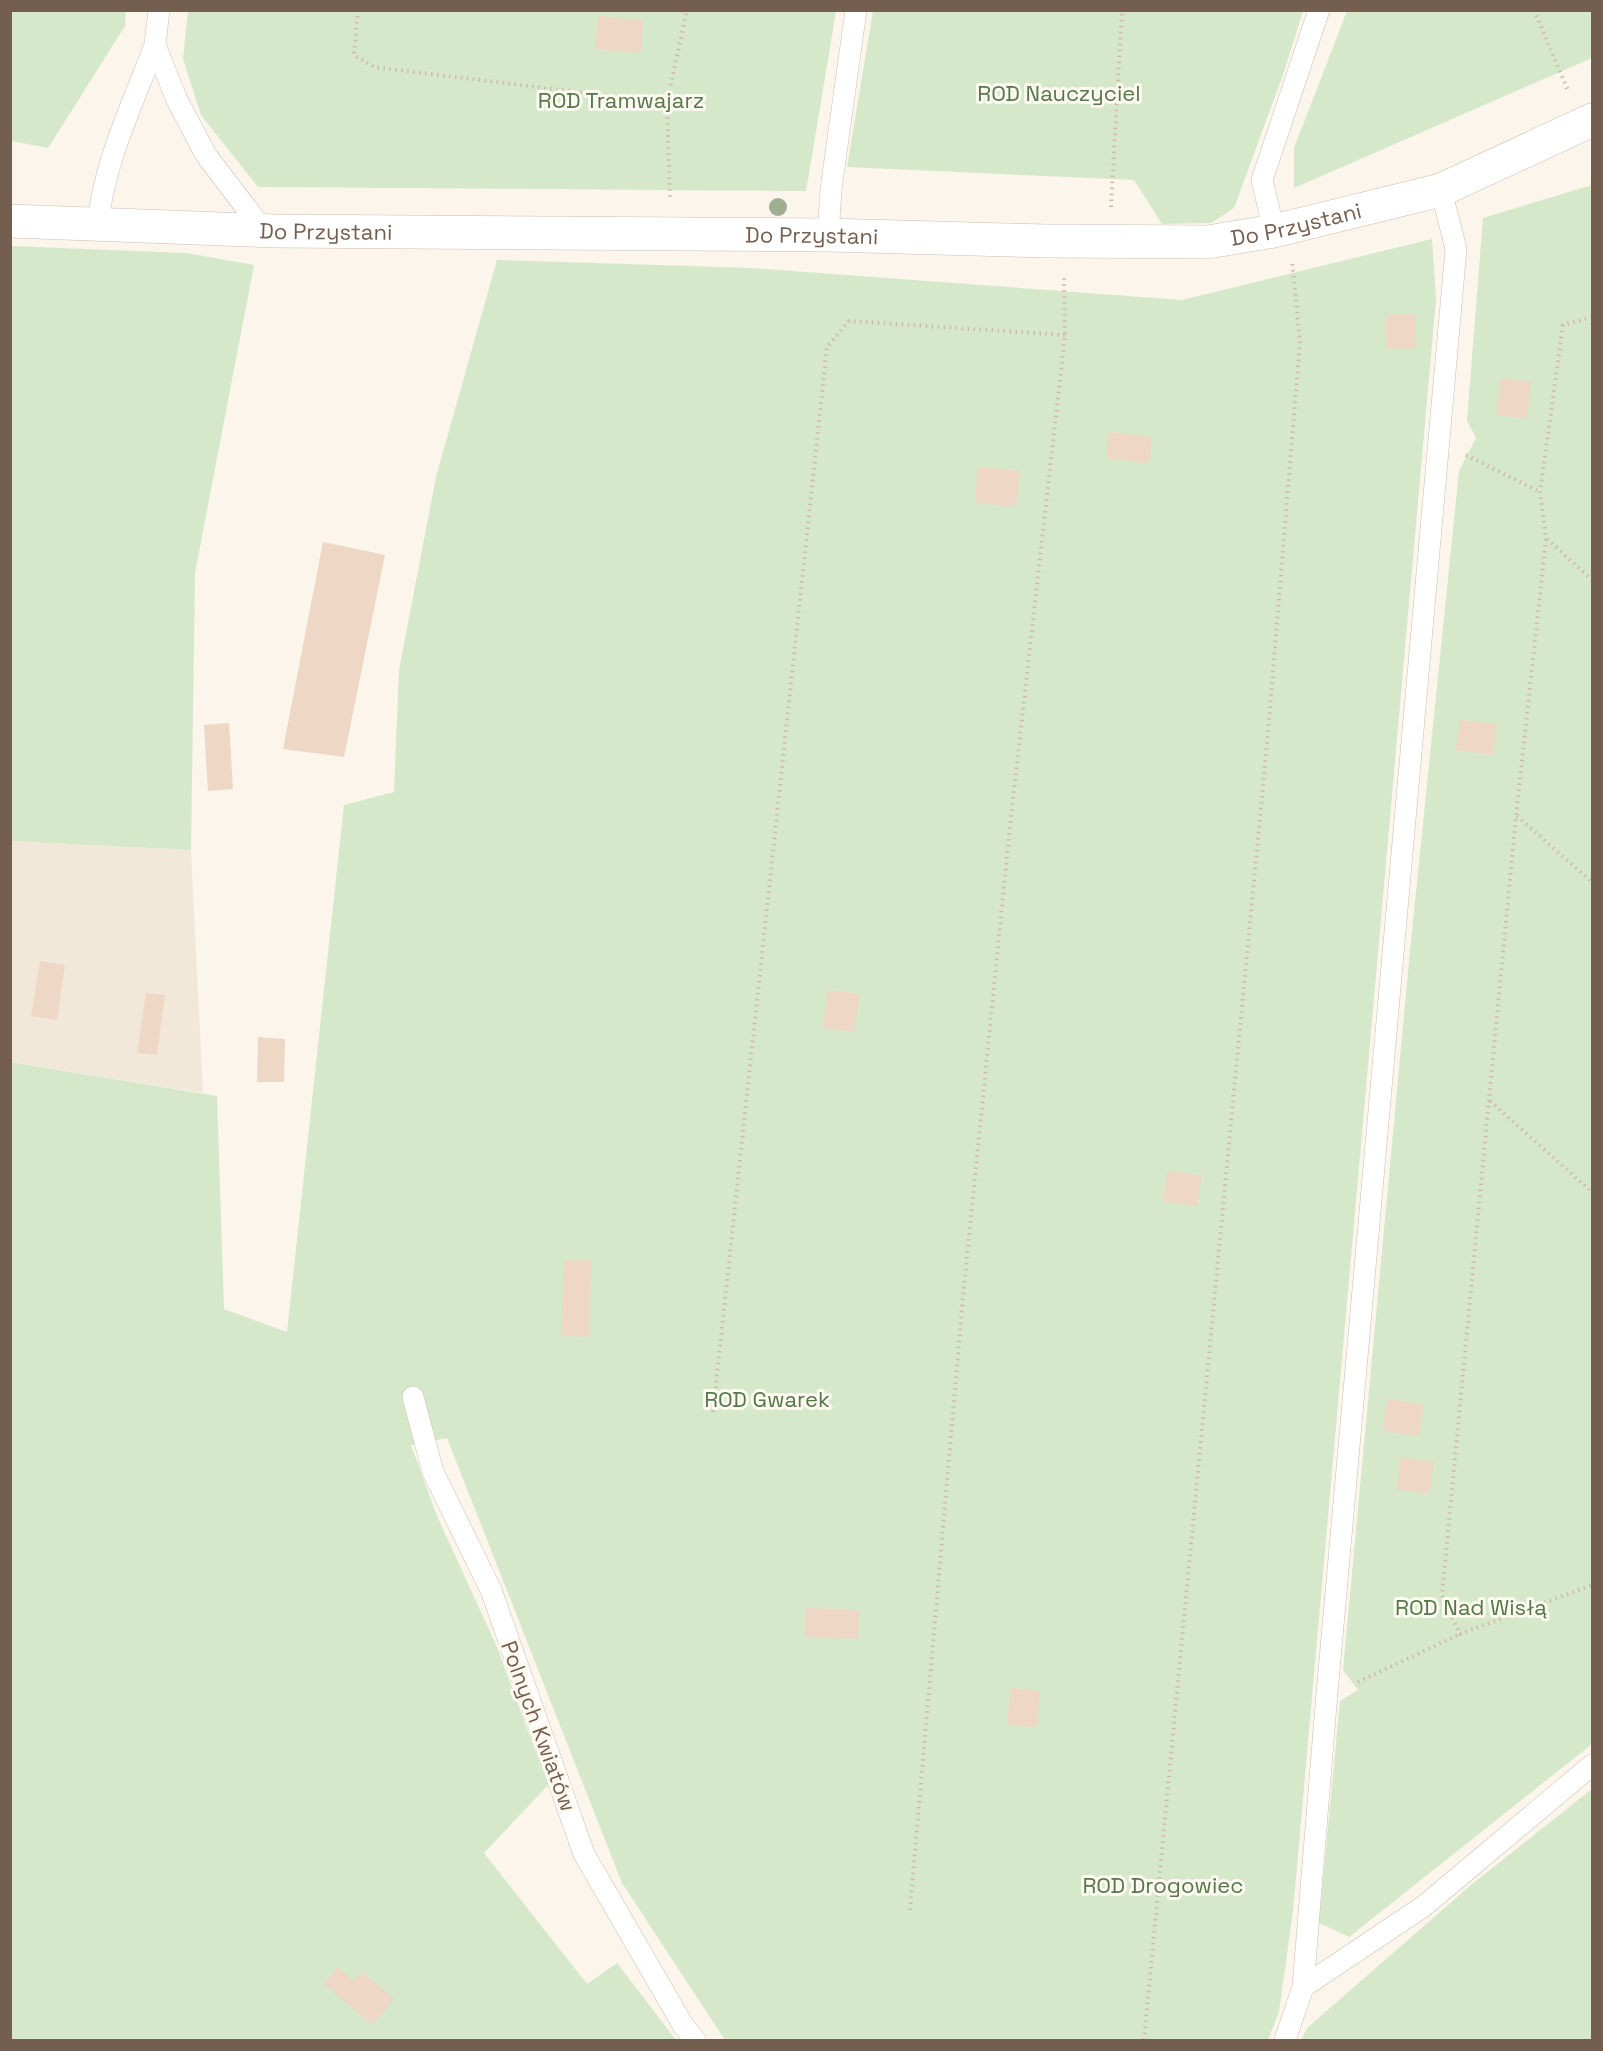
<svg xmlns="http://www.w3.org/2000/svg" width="1603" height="2051" viewBox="0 0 1603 2051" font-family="'Space Grotesk',sans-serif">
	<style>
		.residential { fill: #f2e8d9 }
		.green { fill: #d5e8ca }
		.building { fill: #eed7c4 }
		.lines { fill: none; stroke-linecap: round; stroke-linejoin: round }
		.service-casing { stroke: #cdbeb1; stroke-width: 22 }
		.minor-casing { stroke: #cdbeb1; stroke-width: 34 }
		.path { stroke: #d3baa7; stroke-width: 4; stroke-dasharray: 1.5 4.5; stroke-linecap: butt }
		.service { stroke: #fff; stroke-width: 21 }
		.minor { stroke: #fff; stroke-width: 33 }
		.tree { fill: #9fb091 }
		.labels { text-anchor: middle; stroke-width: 6; stroke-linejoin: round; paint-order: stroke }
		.park-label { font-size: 22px; fill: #547848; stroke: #fef9f1 }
		.street-label { font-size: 22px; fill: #745e4f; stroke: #fef9f1 }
	</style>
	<rect width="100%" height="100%" fill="#fbf5eb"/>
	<!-- residential -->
	<polygon class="residential" points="10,841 191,850 203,1093 11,1062"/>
	<!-- green -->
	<g class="green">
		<polygon points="10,11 126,11 125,26 48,148 11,141"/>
		<polygon points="188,11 836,11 806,191 258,187 201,115 183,59"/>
		<polygon points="873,11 873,10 1303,11 1284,72 1234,208 1211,223 1162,224 1134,180 847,167"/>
		<polygon points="1347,11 1592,11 1592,58 1294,188 1294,148"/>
		<polygon points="1592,185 1592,1744 1349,1937 1319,1923 1340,1701 1358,1690 1343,1670 1410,951 1459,471 1476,438 1467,421 1483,218"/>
		<polygon points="1432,239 1436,299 1293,1911 1279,2012 1268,2040 725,2040 622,1883 447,1438 411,1445 437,1516 497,1647 548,1785 484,1853 587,1984 617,1963 676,2040 11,2040 10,1062 217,1096 224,1309 287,1332 344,805 394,792 399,670 436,477 497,260 751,268 1182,300"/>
		<polygon points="11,246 186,253 254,265 195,573 191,850 11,841"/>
		<polygon points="1592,1789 1592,2040 1301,2040 1307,2028 1471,1885"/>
	</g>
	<!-- building -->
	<g class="building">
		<polygon points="598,16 643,20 641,53 595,49"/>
		<rect x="1386" y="314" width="30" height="35"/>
		<polygon points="1501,378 1531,382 1527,419 1496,415"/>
		<polygon points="1109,432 1152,437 1149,463 1106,458"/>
		<polygon points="978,467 1020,471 1016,507 975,503"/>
		<polygon points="323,542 385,555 344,757 283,749"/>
		<polygon points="1460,720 1497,724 1493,755 1456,750"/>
		<polygon points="229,723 233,789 208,791 204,725"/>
		<polygon points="40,961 65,965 57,1020 31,1016"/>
		<polygon points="828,990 860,994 854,1032 823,1028"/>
		<polygon points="146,993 165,995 157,1055 137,1053"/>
		<polygon points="258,1037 285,1039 284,1082 257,1082"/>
		<polygon points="1167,1171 1202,1175 1197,1206 1163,1202"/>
		<polygon points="564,1260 591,1260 589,1337 561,1336"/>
		<polygon points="1387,1399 1423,1404 1419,1436 1383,1431"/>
		<polygon points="1401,1457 1434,1462 1429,1494 1396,1489"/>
		<polygon points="806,1608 859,1610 858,1639 805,1637"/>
		<polygon points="1011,1688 1040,1691 1037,1727 1007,1725"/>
		<polygon points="338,1967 354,1981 362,1972 394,1999 372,2025 324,1984"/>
	</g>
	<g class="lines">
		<!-- service casing -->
		<g class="service-casing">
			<g id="service">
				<polyline points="159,10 155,45 177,100 206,155 263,230"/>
				<path d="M98 224C103 164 134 101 155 45"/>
				<polyline points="1274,231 1262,180 1319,10"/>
				<polyline points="828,235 831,189 856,10"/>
				<polyline points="413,1397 433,1472 491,1590 584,1854 683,2025 695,2040"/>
				<polyline points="1303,1987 1424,1906 1592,1765"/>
				<polyline points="1285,2040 1303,1987 1327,1693 1456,249 1441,190"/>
			</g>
		</g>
		<!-- minor casing -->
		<g class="minor-casing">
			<g id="minor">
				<path id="s1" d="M10 221 277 231 828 235 1047 241 1208 242 1274 231 1441 190 1592 120"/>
			</g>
		</g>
		<!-- path -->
		<g class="path">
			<polyline points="358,10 354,55 374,67 667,103 670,201"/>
			<polyline points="1534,10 1569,93"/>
			<polyline points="667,103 687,10"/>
			<polyline points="1111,207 1122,10"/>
			<polyline points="1592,317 1563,325 1540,492 1546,539 1516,816 1442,1595 1460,1634 1592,1585"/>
			<polyline points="1466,455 1540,492"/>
			<polyline points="1547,539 1592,580"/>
			<polyline points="1517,816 1592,882"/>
			<polyline points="1490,1101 1592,1192"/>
			<polyline points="713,1412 827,347 849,321 1065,335"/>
			<polyline points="1358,1682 1460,1634"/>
			<polyline points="910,1910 963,1297 1011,817 1065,335 1064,275"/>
			<polyline points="1144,2040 1268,733 1300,342 1292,261"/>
		</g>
		<!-- service -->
		<use href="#service" class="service"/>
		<!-- minor -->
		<use href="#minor" class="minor"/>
	</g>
	<!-- trees -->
	<circle class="tree" cx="778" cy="207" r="9"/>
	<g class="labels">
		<!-- park labels -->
		<g class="park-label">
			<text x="1059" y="101">ROD Nauczyciel</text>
			<text x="621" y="108">ROD Tramwajarz</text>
			<text x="767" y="1407">ROD Gwarek</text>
			<text x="1471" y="1615">ROD Nad Wisłą</text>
			<text x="1163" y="1893">ROD Drogowiec</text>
		</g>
		<!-- street labels -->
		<g class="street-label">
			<text dy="8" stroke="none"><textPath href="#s1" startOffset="1288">Do Przystani</textPath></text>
			<text dy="8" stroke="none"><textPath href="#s1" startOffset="316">Do Przystani</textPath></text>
			<text dy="8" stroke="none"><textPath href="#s1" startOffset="802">Do Przystani</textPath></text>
			<text transform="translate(539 1726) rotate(70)" y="8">Polnych Kwiatów</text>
		</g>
	</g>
	<!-- border -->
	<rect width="1603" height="2051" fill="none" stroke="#745e4f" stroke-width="24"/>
</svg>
